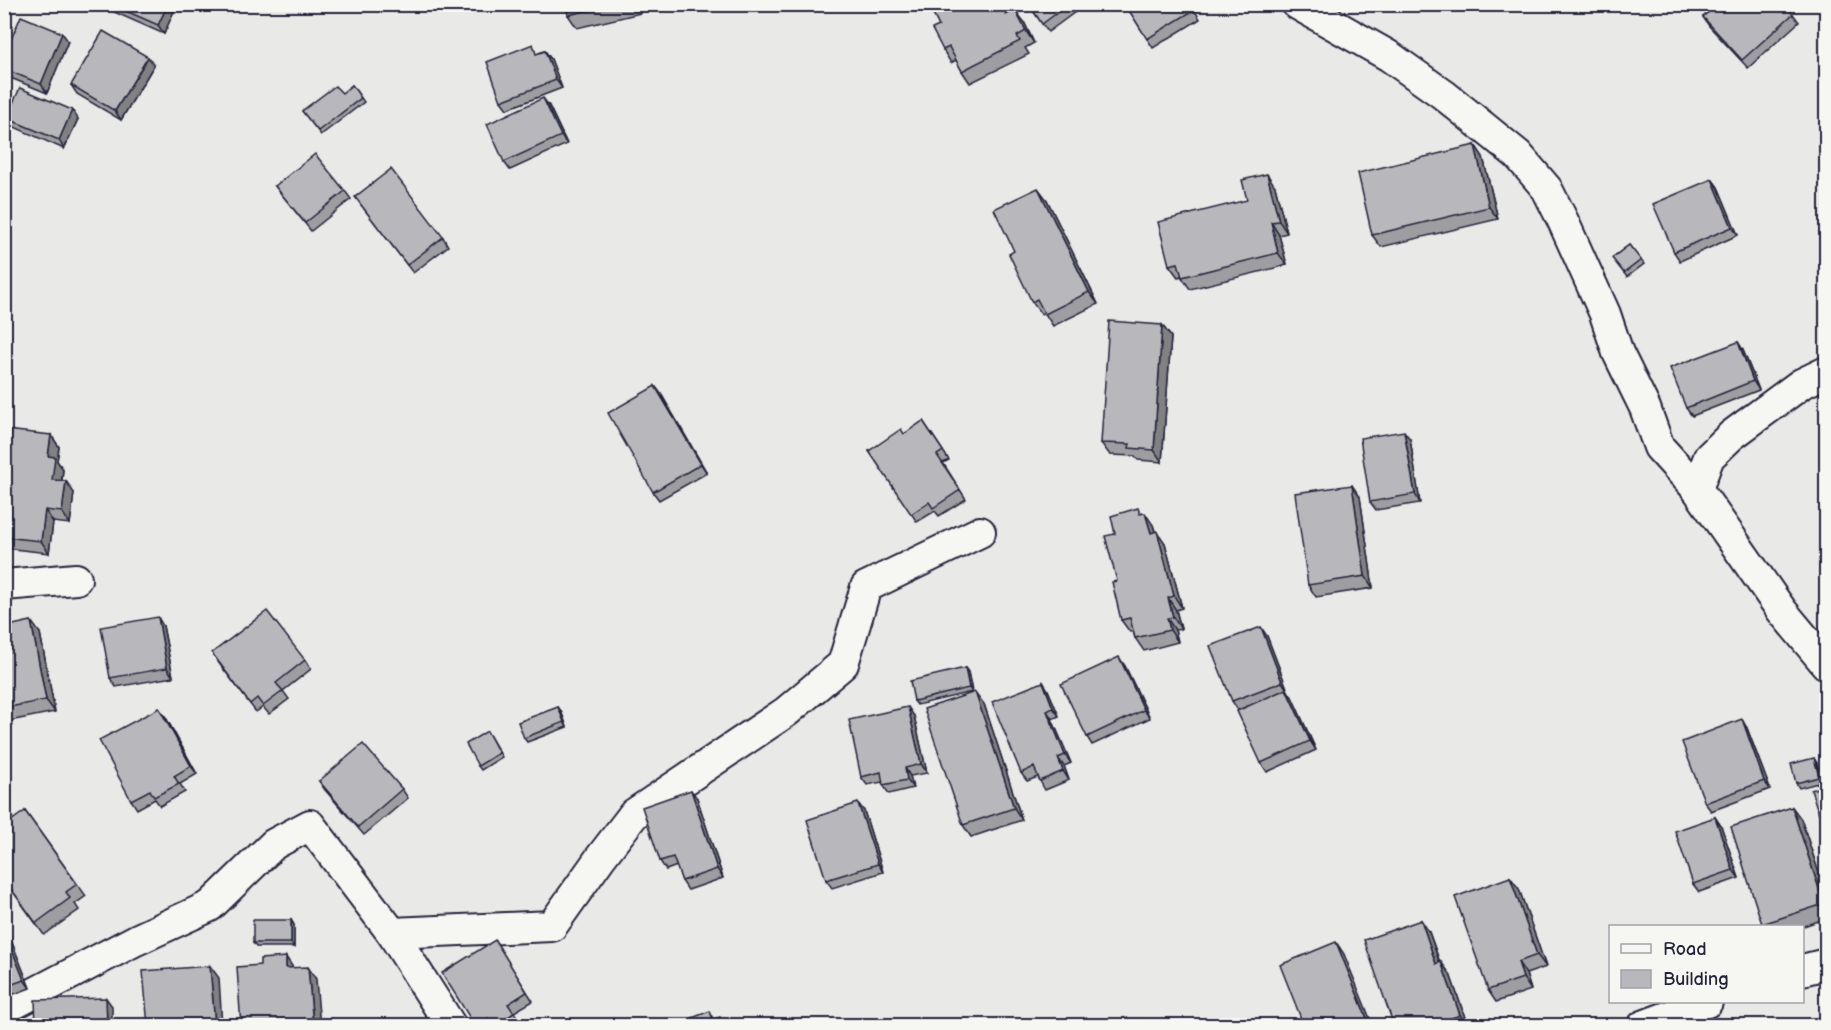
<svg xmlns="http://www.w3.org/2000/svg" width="1831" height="1030" viewBox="0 0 1831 1030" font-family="'Balsamiq Sans',sans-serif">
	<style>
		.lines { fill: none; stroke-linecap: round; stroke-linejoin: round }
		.minor-casing { stroke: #22223b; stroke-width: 34 }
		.minor { stroke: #f6f6f2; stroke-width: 30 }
		.wall { fill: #9e9ea2; stroke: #22223b; stroke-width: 1.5 }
		.shaded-wall { fill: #818184; stroke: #22223b; stroke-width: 1.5 }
		.building { fill: #b8b8bc; stroke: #22223b; stroke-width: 1.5 }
	</style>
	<rect width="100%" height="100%" fill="#e9e9e7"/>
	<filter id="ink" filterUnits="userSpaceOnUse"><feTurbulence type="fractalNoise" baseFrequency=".0167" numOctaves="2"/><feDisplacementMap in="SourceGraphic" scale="12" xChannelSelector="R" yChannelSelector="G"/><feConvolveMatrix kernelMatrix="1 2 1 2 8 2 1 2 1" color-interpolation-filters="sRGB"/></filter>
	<g filter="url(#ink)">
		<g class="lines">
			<!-- minor casing -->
			<g class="minor-casing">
				<g id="minor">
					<polyline points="1297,4 1389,56 1444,95 1518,155 1547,189 1563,221 1605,314 1618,353 1645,408 1659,447 1697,489"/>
					<polyline points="1826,372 1801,384 1732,435 1709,457 1697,489 1782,611 1826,664"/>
					<polyline points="4,585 76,579"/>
					<polyline points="392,933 552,926 601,857 634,814 786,712 843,664 866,587 980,532"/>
					<polyline points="1802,970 1826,964"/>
					<polyline points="4,1009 136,940 210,906 274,844 310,825 392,933 451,1026"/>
					<polyline points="1643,1026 1707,1002"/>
				</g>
			</g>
			<!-- minor -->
			<use href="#minor" class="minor"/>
		</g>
		<!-- wall -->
		<g class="wall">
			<polygon points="109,4 177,4 164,34 114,12"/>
			<polygon points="566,4 639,4 641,13 577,28 568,15"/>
			<polygon points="928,4 1003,4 1008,14 1015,10 1024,22 1034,43 1025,48 1029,54 970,83 962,71 956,60 951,63 943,50 939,26"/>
			<polygon points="1028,4 1086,4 1048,32"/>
			<polygon points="1125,4 1191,4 1200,19 1153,48"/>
			<polygon points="1793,14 1799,22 1748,68 1709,26 1703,17"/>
			<polygon points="62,33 68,41 47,93 6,76 4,74 4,56"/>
			<polygon points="545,51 551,59 562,88 507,109 501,101 539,53"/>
			<polygon points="154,65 121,120 77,94 71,85"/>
			<polygon points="352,85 364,102 321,135 302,111 342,93"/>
			<polygon points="549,106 567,144 510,170 504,162"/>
			<polygon points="72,110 78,119 64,149 12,126 6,118"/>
			<polygon points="1475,145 1483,157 1498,219 1381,247 1372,235"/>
			<polygon points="1712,179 1718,187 1738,235 1680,261 1674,252"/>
			<polygon points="275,186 345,191 351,199 311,231"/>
			<polygon points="1275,186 1287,233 1279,235 1287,265 1190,289 1181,276 1178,277 1169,265 1247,200"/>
			<polygon points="1047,200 1098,304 1053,326 1044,312 1041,314 1032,302 1014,251"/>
			<polygon points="361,205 443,237 448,246 413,273"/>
			<polygon points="1629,245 1644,264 1627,277 1612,258"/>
			<polygon points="1162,325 1171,337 1162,462 1138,460 1135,456 1110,455 1101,443"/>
			<polygon points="1738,342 1743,350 1759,390 1692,416 1686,408"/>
			<polygon points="655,386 661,394 707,473 659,500 653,492"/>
			<polygon points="923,421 949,460 943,463 966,499 939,516 935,511 917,522 869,451 904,434"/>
			<polygon points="51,435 59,447 57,461 63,469 62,481 74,493 70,524 53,522 49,553 4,548 4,441"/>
			<polygon points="1410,439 1420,503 1376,510 1370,502"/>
			<polygon points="1360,497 1373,588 1316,597 1308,585"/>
			<polygon points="1142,513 1153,525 1155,531 1165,543 1182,608 1176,610 1181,629 1175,630 1178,642 1144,651 1135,638 1133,631 1130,632 1121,620 1117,581 1115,534"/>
			<polygon points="4,623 7,626 40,633 55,712 4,722"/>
			<polygon points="163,626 173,677 116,687 110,678"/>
			<polygon points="1267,636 1288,691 1292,697 1316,750 1267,772 1261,763 1248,706 1238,710 1232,701"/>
			<polygon points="305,660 311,669 283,691 289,699 269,714 263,707 256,712 218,662"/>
			<polygon points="1125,666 1150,718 1092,745 1087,737"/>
			<polygon points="965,668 968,672 972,692 917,705 914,701"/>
			<polygon points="1043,682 1048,690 1059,716 1052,719 1071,763 1064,766 1069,780 1045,790 1040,781 1038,777 1027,781 1021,773"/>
			<polygon points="984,704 1022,820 971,837 963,825"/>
			<polygon points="558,707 561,711 567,727 527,742 524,738"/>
			<polygon points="165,716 197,774 180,784 185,792 160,806 155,799 137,809 131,800"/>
			<polygon points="914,716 927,773 910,776 913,788 889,794 883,785 882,782 867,785 861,777"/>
			<polygon points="1747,728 1770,789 1711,811 1705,803"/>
			<polygon points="490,736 502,757 481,770 478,766"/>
			<polygon points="1817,763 1822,782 1799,788 1796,783"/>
			<polygon points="319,781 402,789 408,798 364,835 325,790"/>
			<polygon points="697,798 723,878 688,890 682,881 677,866 666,870 660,861"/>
			<polygon points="1792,807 1801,819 1827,897 1827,918 1801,927 1763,927 1762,924"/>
			<polygon points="25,811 86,896 75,904 79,910 44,935 4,879"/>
			<polygon points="864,811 883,872 832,888 826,880"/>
			<polygon points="1715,817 1721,826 1739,878 1699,892 1693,884"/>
			<polygon points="1510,877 1519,889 1546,967 1526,974 1531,990 1496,1002 1488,990"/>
			<polygon points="291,920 294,925 294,947 256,947 253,943"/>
			<polygon points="1421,920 1429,932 1440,962 1441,962 1450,974 1468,1026 1394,1026"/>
			<polygon points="4,926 7,930 30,988 4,998"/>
			<polygon points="500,949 533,1001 514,1012 520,1022 514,1026 475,1026"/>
		</g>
		<!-- shaded-wall -->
		<g class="shaded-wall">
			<polygon points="168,4 177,4 164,34 158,25"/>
			<polygon points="634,4 639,4 641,13"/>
			<polygon points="1001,4 1003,4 1015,27 1006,15"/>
			<polygon points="1015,10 1024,22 1034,43 1026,31"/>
			<polygon points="62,33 68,41 47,93 41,84"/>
			<polygon points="545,51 551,59 562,88 556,80"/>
			<polygon points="148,57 154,65 121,120 115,111"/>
			<polygon points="543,98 549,106 567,144 561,136"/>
			<polygon points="72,110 78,119 64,149 59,140"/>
			<polygon points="1475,145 1483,157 1498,219 1489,207"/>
			<polygon points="1267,174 1275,186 1287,233 1279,221"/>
			<polygon points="1712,179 1718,187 1738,235 1732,227"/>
			<polygon points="1038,188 1047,200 1098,304 1089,292"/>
			<polygon points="1271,222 1279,235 1287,265 1278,253"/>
			<polygon points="1162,325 1171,337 1162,462 1154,450"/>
			<polygon points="1738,342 1743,350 1759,390 1753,381"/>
			<polygon points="655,386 661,394 707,473 701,464"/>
			<polygon points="1404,431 1410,439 1420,503 1415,494"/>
			<polygon points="51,435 59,447 57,461 63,469 60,492 52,480 48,456"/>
			<polygon points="66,481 74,493 70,524 62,512"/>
			<polygon points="1352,485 1360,497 1373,588 1365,576"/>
			<polygon points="45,510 53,522 49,553 41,541"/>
			<polygon points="1145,513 1153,525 1159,545 1151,533"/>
			<polygon points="1157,531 1165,543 1182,608 1174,596"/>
			<polygon points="1168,598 1176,610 1181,629 1173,617"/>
			<polygon points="158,617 163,626 173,677 167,668"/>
			<polygon points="1167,618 1175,630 1178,642 1170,630"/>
			<polygon points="31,621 40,633 55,712 46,700"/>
			<polygon points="1261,627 1267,636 1288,691 1282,682"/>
			<polygon points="1119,657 1125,666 1150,718 1144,710"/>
			<polygon points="965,668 968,672 972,692 969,688"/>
			<polygon points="1043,682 1048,690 1059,716 1053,708"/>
			<polygon points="1286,689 1292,697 1316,750 1310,741"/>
			<polygon points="975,692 984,704 1022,820 1014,808"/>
			<polygon points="558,707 561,711 567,727 564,722"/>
			<polygon points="908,707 914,716 927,773 921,764"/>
			<polygon points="159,708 165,716 197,774 191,766"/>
			<polygon points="1047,711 1052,719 1071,763 1065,755"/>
			<polygon points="1742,719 1747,728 1770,789 1764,781"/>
			<polygon points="1058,758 1064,766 1069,780 1063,771"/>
			<polygon points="1814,758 1817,763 1822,782 1819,777"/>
			<polygon points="905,768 910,776 913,788 907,780"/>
			<polygon points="691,790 697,798 723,878 717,869"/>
			<polygon points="858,803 864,811 883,872 878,864"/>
			<polygon points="1792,807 1801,819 1827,897 1827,908 1824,904"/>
			<polygon points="1715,817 1721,826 1739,878 1733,870"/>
			<polygon points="1510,877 1519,889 1546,967 1537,955"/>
			<polygon points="291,920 294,925 294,947 291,943"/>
			<polygon points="1421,920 1429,932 1444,976 1436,964"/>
			<polygon points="4,926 7,930 30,988 24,980 4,930"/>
			<polygon points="1336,942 1344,954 1373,1026 1370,1026"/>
			<polygon points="286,957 294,969 286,968"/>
			<polygon points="1441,962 1450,974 1468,1026 1460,1015"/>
			<polygon points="1518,962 1526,974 1531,990 1523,978"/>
			<polygon points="210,966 219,978 222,1026 215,1026"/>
			<polygon points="308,967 316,979 320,1026 313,1026"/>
			<polygon points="106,998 112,1006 112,1026 107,1026"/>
		</g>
		<!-- building -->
		<g class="building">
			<polygon points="110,4 168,4 158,25"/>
			<polygon points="566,4 617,4 568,15"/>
			<polygon points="928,4 1001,4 1006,15 1015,10 1026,31 1017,36 1020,41 962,71 949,47 943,50 932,29 939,26"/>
			<polygon points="1029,4 1069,4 1042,24"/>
			<polygon points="1125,4 1191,4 1194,10 1147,39"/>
			<polygon points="1717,4 1784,4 1793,14 1742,60 1703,17"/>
			<polygon points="21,16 62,33 41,84 4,69 4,56"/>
			<polygon points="103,31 148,57 115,111 71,85"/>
			<polygon points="533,44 536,54 545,51 556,80 501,101 487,62"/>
			<polygon points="352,85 361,98 318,131 302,111 335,86 342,93"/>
			<polygon points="20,88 72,110 59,140 6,118"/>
			<polygon points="543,98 561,136 504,162 487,124"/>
			<polygon points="1475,145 1489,207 1372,235 1358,173"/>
			<polygon points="315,154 345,191 305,223 275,186"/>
			<polygon points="391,169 443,237 407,265 355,197"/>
			<polygon points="1267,174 1279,221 1271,222 1278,253 1182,277 1178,263 1169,265 1158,222 1247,200 1242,180"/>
			<polygon points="1712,179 1732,227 1674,252 1653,204"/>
			<polygon points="1038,188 1089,292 1045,314 1037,299 1032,302 1009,254 1014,251 994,209"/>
			<polygon points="1629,245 1641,260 1624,273 1612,258"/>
			<polygon points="1109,321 1162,325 1154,450 1129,448 1130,444 1101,443"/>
			<polygon points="1738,342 1753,381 1686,408 1670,368"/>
			<polygon points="655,386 701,464 653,492 608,413"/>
			<polygon points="923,421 943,451 937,455 960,490 933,508 929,502 911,514 869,451 901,429 904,434"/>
			<polygon points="6,430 51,435 48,456 55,457 52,480 66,481 62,512 45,510 41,541 4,537 4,441"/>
			<polygon points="1404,431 1415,494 1370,502 1360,438"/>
			<polygon points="1352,485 1365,576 1308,585 1295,493"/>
			<polygon points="1138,508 1140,514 1145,513 1151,533 1157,531 1174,596 1168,598 1173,617 1167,618 1170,630 1135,638 1130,618 1121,620 1112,582 1117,581 1105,536 1115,534 1111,516"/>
			<polygon points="267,611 305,660 276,683 283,691 263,706 257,698 250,704 212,653"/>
			<polygon points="158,617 167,668 110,678 101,627"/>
			<polygon points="31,621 46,700 4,708 4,627"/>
			<polygon points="1261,627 1282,682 1232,701 1210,646"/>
			<polygon points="1119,657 1144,710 1087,737 1061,684"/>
			<polygon points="965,668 969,688 914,701 910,681"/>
			<polygon points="1043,682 1053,708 1047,711 1065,755 1058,758 1063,771 1040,781 1034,767 1021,773 992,702"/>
			<polygon points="1286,689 1310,741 1261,763 1237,711"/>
			<polygon points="975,692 1014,808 963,825 924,709"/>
			<polygon points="558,707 564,722 524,738 518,722"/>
			<polygon points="908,707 921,764 905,768 907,780 883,785 881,772 861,777 849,720"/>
			<polygon points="159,708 191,766 174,776 179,784 154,797 150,790 131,800 99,740"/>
			<polygon points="1742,719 1764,781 1705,803 1682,742"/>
			<polygon points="487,731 499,753 478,766 466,744"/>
			<polygon points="363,744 402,789 358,827 319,781"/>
			<polygon points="1814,758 1819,777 1796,783 1791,764"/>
			<polygon points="1827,785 1827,838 1811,790"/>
			<polygon points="691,790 717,869 682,881 673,857 660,861 642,807"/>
			<polygon points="858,803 878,864 826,880 807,820"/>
			<polygon points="1792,807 1824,904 1762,924 1731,827"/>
			<polygon points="25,811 77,884 66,892 70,898 36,923 4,879 4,826"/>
			<polygon points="1715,817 1733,870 1693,884 1675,831"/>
			<polygon points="1510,877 1537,955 1518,962 1523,978 1488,990 1455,897"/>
			<rect x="253" y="920" width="38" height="23"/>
			<polygon points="1421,920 1436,964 1441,962 1460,1015 1443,1021 1444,1026 1394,1026 1364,940"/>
			<polygon points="4,930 24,980 4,987"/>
			<polygon points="495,940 527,992 508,1004 514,1013 494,1026 493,1026 488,1018 477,1026 475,1026 442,973"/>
			<polygon points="1336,942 1370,1026 1304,1026 1280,965"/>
			<polygon points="286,957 286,968 308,967 313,1026 241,1026 237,967 260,965 260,959"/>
			<polygon points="210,966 215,1026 148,1026 143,971"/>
			<polygon points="106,998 107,1026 36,1026 35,1000"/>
			<polygon points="710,1011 713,1020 720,1017 724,1026 694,1026 692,1018"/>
			<polygon points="1135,1019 1138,1026 1121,1026"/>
		</g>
	</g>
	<!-- margin -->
	<rect width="1831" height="1030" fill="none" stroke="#f6f6f2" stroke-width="24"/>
	<rect x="12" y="12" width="1807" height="1006" fill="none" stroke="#22223b" stroke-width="2" filter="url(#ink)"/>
	<!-- legend -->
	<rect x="1609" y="925" width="195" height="78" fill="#f6f6f2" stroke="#a1a1a9" stroke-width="1.5"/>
	<rect x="1621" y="944" width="30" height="9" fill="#f6f6f2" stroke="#a1a1a9" stroke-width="1.5"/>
	<text x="1663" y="955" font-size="18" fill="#22223b">Road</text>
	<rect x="1621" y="970" width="30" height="18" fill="#b8b8bc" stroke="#a1a1a9" stroke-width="1.5"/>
	<text x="1663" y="985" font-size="18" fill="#22223b">Building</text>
</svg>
